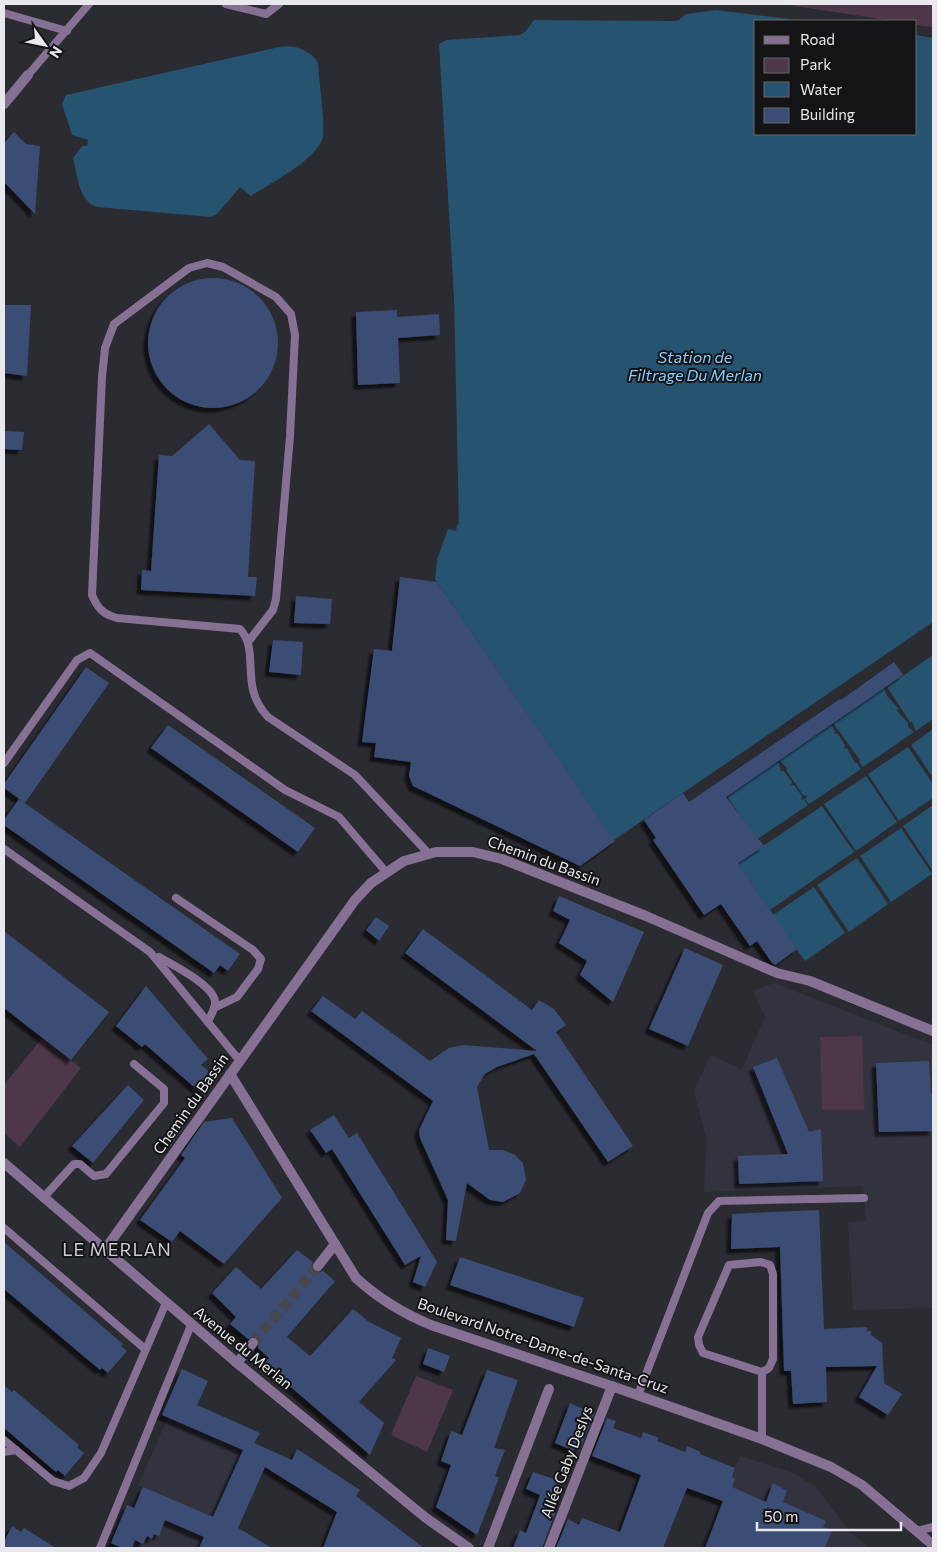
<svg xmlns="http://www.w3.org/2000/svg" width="937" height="1552" viewBox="0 0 937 1552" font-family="Commissioner,sans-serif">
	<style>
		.built { fill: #333340 }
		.green { fill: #4e3748 }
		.water { fill: #265370 }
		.building { fill: #3a4d74; filter: url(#shadow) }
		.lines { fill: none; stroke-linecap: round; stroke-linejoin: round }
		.street-tunnel { stroke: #47474e; stroke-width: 10; stroke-dasharray: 10 5; stroke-linecap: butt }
		.lane { stroke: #867194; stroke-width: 8 }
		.street { stroke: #867194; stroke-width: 10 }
		.labels { text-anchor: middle; stroke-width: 4; stroke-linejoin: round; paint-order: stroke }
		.street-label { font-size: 15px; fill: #e8e8ed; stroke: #141417 }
		.water-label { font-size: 16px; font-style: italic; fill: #87cefe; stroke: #141417 }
		.quarter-label { font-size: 18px; letter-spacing: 1px; fill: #cbcbd5; stroke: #141417 }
	</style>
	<defs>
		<filter id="shadow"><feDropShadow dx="-4.5" dy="4.5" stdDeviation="1" flood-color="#0009"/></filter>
	</defs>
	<rect width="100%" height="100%" fill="#2b2b32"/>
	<!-- built -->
	<g class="built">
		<polygon points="774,983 933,1045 933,1308 853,1310 848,1222 866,1221 863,1186 704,1192 707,1140 694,1092 710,1055 742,1069 765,1017 753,991"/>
		<polygon points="182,1369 208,1381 197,1405 260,1433 255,1443 272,1451 229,1548 113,1548 114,1544 111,1543 127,1505 134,1507 143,1487 138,1486 168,1417 160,1413"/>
		<polygon points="740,1456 791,1472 815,1486 850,1532 870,1548 705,1548"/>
	</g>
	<!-- green -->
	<g class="green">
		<polygon points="782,4 933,4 933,27 916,25 916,21 893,21"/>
		<polygon points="862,1036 864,1110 822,1110 820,1037"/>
		<polygon points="42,1038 81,1068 20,1147 4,1133 4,1085"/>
		<polygon points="416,1376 453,1390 427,1452 391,1435"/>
	</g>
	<!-- water -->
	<g class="water">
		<polygon points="716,10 805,21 756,21 756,134 916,134 916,35 933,38 933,622 614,840 435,579 437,560 448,529 456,531 457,525 459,524 454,298 439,44 446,40 520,35 526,31 534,20 674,21 679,20 686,14"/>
		<path d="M279 47C294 44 311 50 318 63 319 83 325 119 323 136 320 158 269 184 251 196L240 187 217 214 211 217 97 207C78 200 78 177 73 158L82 146H87L88 140 72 135 62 104 66 95Z"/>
		<polygon points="933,655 933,719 916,731 912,722 910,722 887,687"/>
		<polygon points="884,688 887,696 898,708 897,711 908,723 908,727 914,732 863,767 859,762 860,760 833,723"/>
		<polygon points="831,725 835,731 834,733 838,734 845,745 844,749 847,748 855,763 857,763 861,769 809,804 805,799 807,796 803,795 786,770 787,768 779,760"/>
		<polygon points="933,729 933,778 911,745"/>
		<polygon points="908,747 933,784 933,798 899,821 868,774"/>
		<polygon points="778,761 781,771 784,771 792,782 791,785 794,785 802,796 801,800 804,799 808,805 756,840 752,835 754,833 751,831 727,796"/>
		<polygon points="866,776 897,822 856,851 824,804"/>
		<polygon points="933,805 933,871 903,826"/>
		<polygon points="822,806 854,852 770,910 738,863"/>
		<polygon points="901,828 932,874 891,902 860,856"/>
		<polygon points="857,858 888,904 849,932 817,885"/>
		<polygon points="814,887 845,933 805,961 773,915"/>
	</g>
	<!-- building -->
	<g class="building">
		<polygon points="14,132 26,144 40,146 35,214 4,182 4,143"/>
		<circle cx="213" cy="343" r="65"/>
		<polygon points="4,305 31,305 27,376 4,373"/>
		<polygon points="397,310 397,317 439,314 440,335 398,338 400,383 358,385 356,312"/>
		<polygon points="209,424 240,460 255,461 248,577 257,577 255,596 141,590 142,570 151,571 159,455 172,456"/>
		<polygon points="4,431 24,432 22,450 4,449"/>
		<polygon points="400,577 437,582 615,841 580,866 413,786 409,776 411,762 374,757 376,743 362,742 374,649 392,651"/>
		<polygon points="296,596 332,599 330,624 294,623"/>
		<polygon points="273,640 303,642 301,675 269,672"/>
		<polygon points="894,662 903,675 726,797 764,846 738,863 797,949 775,965 772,963 757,941 750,946 721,904 704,915 653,840 656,838 644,820 683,793 689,802 840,699 841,700"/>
		<polygon points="86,667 109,683 25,803 4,788 4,784"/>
		<polygon points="168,725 315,828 298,852 151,748"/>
		<polygon points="19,799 240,954 228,971 220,965 214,973 4,825 4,820"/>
		<polygon points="559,896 644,932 613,1002 580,975 587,961 559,943 570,920 553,911"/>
		<polygon points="376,917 389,926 379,941 366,930"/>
		<polygon points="423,929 532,1010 539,1000 554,1009 566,1025 556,1032 633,1146 608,1162 534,1054 497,1067 485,1074 477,1087 489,1150 503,1150 515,1155 523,1163 526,1180 520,1193 503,1202 490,1200 467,1183 456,1241 446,1240 448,1200 420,1138 419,1130 433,1101 311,1011 323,996 355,1019 362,1011 430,1061 449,1048 464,1045 537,1051 405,953"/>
		<polygon points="4,931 109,1012 71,1060 4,1008"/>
		<polygon points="685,948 723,965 688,1046 649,1029"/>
		<polygon points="146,986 208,1059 201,1065 215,1076 202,1094 145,1044 142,1047 116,1026"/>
		<polygon points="777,1058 809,1132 821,1129 823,1181 739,1184 738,1156 788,1154 753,1067"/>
		<polygon points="929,1061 931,1094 933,1094 933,1131 879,1132 876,1063"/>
		<polygon points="128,1085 144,1100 93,1163 72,1146"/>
		<polygon points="334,1115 349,1138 357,1133 437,1262 425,1287 413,1282 421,1256 405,1265 332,1149 326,1153 310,1130"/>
		<polygon points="232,1118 282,1198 224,1264 180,1231 172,1242 140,1220 185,1158 181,1155 204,1122"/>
		<polygon points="185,1125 170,1147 162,1141 174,1127"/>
		<polygon points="819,1210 824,1329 867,1327 867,1331 871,1331 871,1335 882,1343 884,1383 902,1394 888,1415 859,1397 877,1366 826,1367 827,1402 793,1404 791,1371 784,1371 780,1247 731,1249 732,1214"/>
		<polygon points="4,1242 123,1344 121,1346 127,1351 108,1373 102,1368 100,1370 4,1289"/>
		<polygon points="297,1250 313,1262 311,1266 313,1271 318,1273 323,1271 335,1281 287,1337 310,1356 353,1309 369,1322 401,1338 392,1358 396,1360 359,1402 384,1423 370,1455 264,1364 269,1358 258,1348 259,1340 254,1336 248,1339 230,1324 236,1317 212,1293 236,1267 261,1289"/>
		<polygon points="460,1257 584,1298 574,1327 450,1285"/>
		<polygon points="428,1348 450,1356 444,1372 423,1364"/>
		<polygon points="182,1369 208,1381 197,1405 260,1433 254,1443 292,1460 297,1449 360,1490 356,1496 424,1548 323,1548 337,1512 265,1467 238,1528 272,1548 199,1548 204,1537 165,1520 159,1536 154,1534 152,1539 147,1536 143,1544 135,1540 132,1548 123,1548 111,1543 127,1505 134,1508 143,1487 213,1517 243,1450 162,1415"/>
		<polygon points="487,1370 518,1380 494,1448 505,1450 495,1476 499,1478 477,1535 436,1507 451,1465 441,1461 451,1431 462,1435"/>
		<polygon points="4,1385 12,1392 14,1390 79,1445 77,1447 84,1453 65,1476 58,1470 56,1472 4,1428"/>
		<polygon points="570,1403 594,1414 579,1451 575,1449 574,1451 555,1443"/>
		<polygon points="607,1418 616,1421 613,1428 641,1438 643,1432 659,1438 657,1441 685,1452 687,1446 701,1452 700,1454 735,1468 732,1477 735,1479 732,1487 766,1502 773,1483 787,1491 783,1502 826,1521 823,1527 832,1530 825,1548 705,1548 723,1501 687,1488 663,1548 556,1548 568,1519 579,1525 582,1518 620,1532 641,1475 592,1456"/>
		<polygon points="533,1472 562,1482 552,1511 555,1513 542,1548 513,1548 520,1530 526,1533 540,1495 526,1489"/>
		<polygon points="12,1526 21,1532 24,1528 56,1548 4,1548 4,1542"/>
	</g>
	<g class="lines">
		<!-- street-tunnel -->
		<polyline class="street-tunnel" points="253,1343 318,1266"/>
		<!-- lane -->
		<g class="lane">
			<polyline points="226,4 266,14 279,4"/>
			<polyline points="4,13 67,31"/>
			<polyline points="28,75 89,4"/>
			<path d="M248 642 273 610 276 599 290 436 295 335 291 314 276 297 223 267 207 263 189 268 114 324 105 348 102 377 92 595C98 609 103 614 117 618L240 629C261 652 238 686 268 717L355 775 429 854"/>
			<polyline points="4,763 77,660 90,653 285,790 339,817 386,872"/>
			<polyline points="4,849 150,952 240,1061"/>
			<polyline points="176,898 253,950 261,959 258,969 237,997 214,1008"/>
			<path d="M159 957C172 965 216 986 215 1003 215 1010 210 1016 208 1022"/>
			<polyline points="43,1198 74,1164 80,1164 94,1176 106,1174 164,1103 164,1089 134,1064"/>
			<polyline points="4,1228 145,1349"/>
			<polyline points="638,1395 708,1213 719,1201 864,1198"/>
			<polyline points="762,1439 762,1372 769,1368 773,1359 773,1274 770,1265 761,1262 729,1265 698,1337 699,1345 703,1353 762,1372"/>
			<polyline points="4,1440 53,1481 69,1486 84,1478 101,1453 166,1303"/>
			<polyline points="4,1452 16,1450"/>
			<polyline points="917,1531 933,1527"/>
			<polyline points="100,1548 191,1325"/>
		</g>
		<!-- street -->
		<g class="street">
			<polyline points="4,104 28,75"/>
			<path d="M230 1074 356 1278C379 1299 402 1313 431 1325L620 1389 762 1439 831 1467 862 1485 933 1545"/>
			<polyline points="4,1163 237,1363 426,1518 469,1548"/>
			<polyline points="104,1251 355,900 371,883 404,861 436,852 473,852 502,859 646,916 777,973 810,981 933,1031"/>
			<polyline points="318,1266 335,1244"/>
			<polyline points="237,1363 253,1343"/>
			<polyline points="488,1548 549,1389"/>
			<polyline points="549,1548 612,1386"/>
		</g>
	</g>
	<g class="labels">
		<!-- street labels -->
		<g class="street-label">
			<text transform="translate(544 861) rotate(20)" y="5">Chemin du Bassin</text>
			<text transform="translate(191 1104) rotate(-55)" y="5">Chemin du Bassin</text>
			<text transform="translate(543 1346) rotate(19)" y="5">Boulevard Notre-Dame-de-Santa-Cruz</text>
			<text transform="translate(243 1348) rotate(39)" y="5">Avenue du Merlan</text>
			<text transform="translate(567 1462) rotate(-69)" y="5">Allée Gaby Deslys</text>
		</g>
		<!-- water labels -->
		<g class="water-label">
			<text x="695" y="363">Station de<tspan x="695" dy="18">Filtrage Du Merlan</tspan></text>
		</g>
		<!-- quarter labels -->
		<g class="quarter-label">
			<text x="117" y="1256">LE MERLAN</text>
		</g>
	</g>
	<!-- border -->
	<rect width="937" height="1552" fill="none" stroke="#e8e8ed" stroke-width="10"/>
	<!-- legend -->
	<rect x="754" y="20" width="162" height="115" fill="#141417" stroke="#69696d"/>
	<rect x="764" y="36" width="25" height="8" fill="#867194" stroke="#69696d"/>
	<text x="800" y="45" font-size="15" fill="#e8e8ed">Road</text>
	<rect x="764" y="58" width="25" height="15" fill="#4e3748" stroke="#69696d"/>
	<text x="800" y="70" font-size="15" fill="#e8e8ed">Park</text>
	<rect x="764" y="82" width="25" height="15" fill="#265370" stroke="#69696d"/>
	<text x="800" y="95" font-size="15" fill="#e8e8ed">Water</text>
	<rect x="764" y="108" width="25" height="15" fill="#3a4d74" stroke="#69696d"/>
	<text x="800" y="120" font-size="15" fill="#e8e8ed">Building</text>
	<!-- north arrow -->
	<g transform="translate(45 45) rotate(123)" stroke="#141417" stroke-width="4" paint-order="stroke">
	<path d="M0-4L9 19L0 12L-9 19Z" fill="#e8e8ed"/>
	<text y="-8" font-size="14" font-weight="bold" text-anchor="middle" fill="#e8e8ed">N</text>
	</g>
	<!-- scale -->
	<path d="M757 1522v8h144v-8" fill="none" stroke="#e8e8ed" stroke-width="2.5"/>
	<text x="764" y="1522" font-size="15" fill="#e8e8ed" stroke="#141417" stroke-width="4" paint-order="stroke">50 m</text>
</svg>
